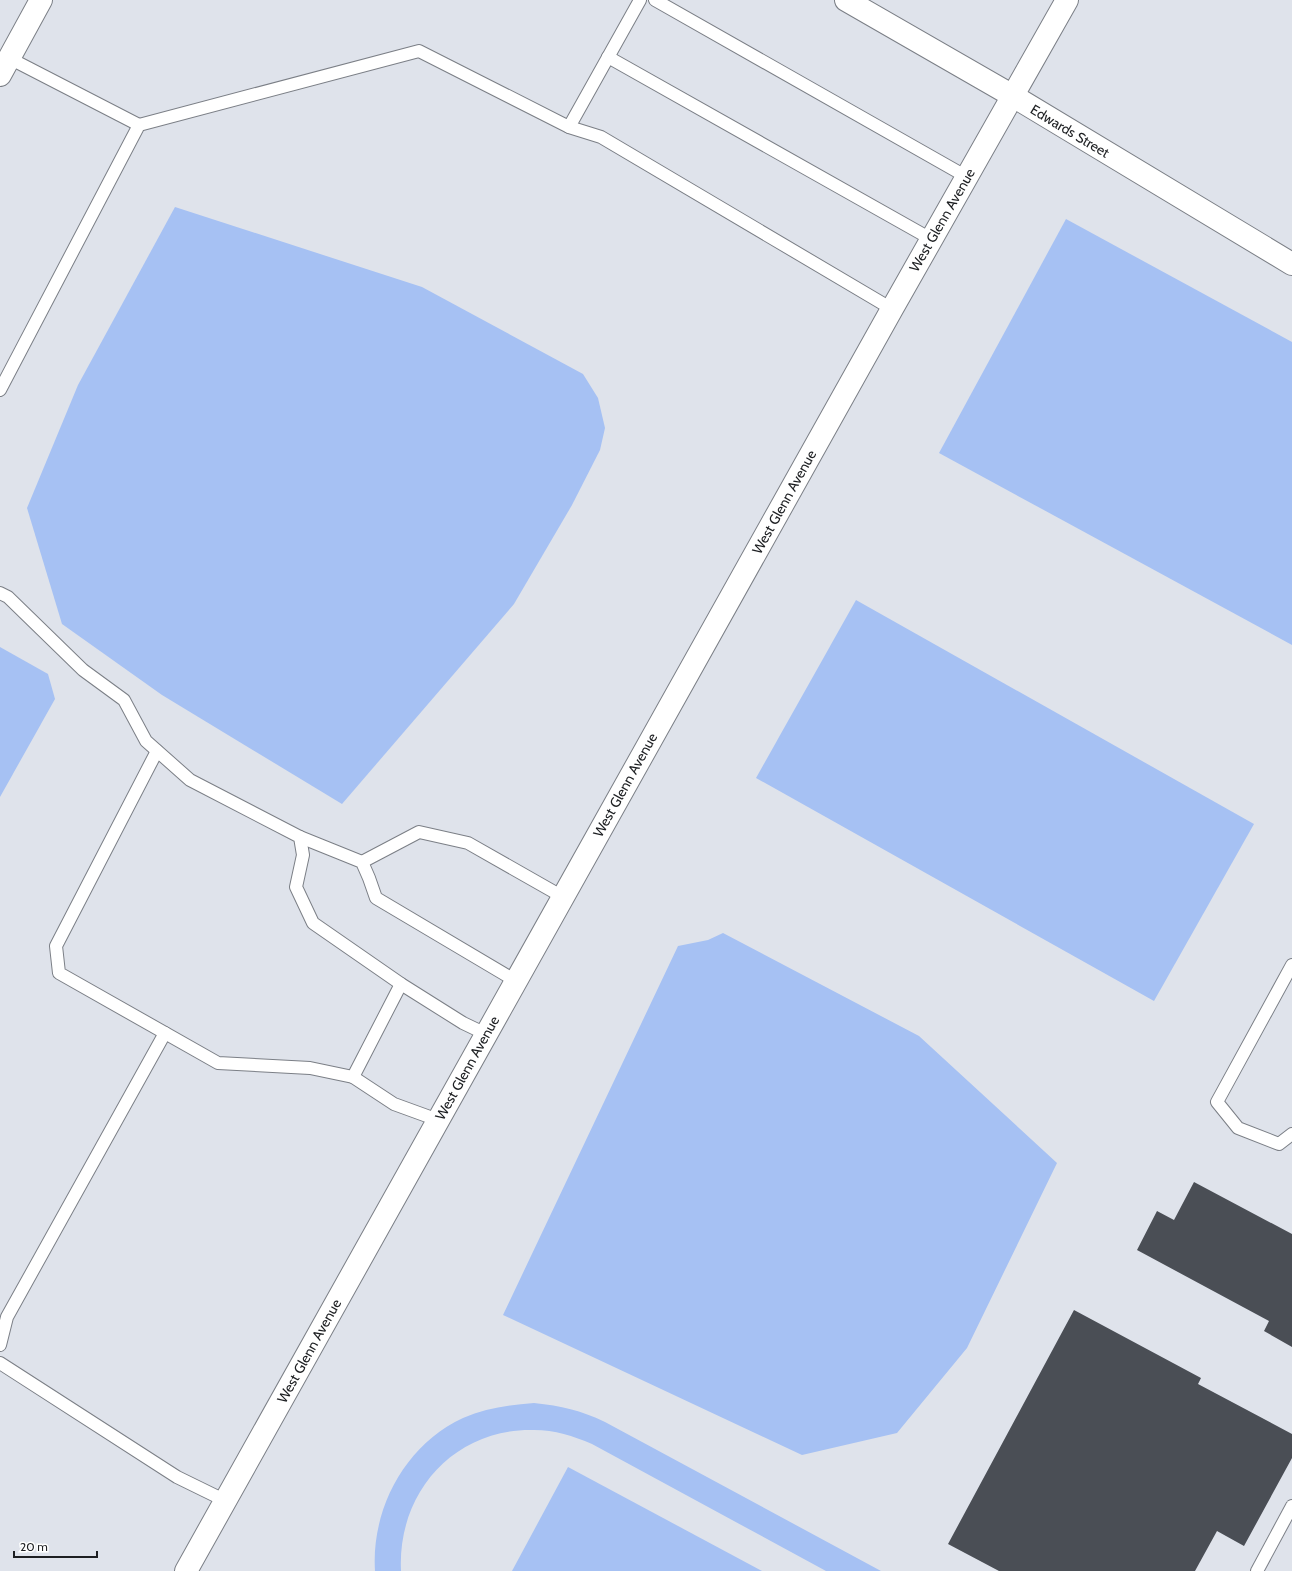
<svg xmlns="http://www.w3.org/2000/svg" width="1292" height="1571" viewBox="0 0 1292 1571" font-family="Cabin,sans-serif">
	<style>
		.green { fill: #a6c1f3 }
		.building { fill: #4a4e55 }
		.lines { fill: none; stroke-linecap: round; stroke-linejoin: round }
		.service-casing { stroke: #7b7f86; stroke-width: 14 }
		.minor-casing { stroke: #7b7f86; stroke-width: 24 }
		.service { stroke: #fff; stroke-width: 12 }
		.minor { stroke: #fff; stroke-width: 22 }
		.labels { text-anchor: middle; stroke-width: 4; stroke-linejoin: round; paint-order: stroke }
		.street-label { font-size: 14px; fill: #1d1f22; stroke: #fff }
	</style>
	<rect width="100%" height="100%" fill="#dfe3eb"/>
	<!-- green -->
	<g class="green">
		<polygon points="175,207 422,287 583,374 598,398 605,428 600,450 572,505 514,604 342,804 162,695 62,624 27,508 78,385"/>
		<polygon points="1066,219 1292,342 1292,645 939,453"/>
		<polygon points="856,600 1254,824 1154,1001 756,778"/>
		<polygon points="0,647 48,674 55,699 0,797"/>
		<polygon points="723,933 919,1036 1057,1163 967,1348 897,1433 802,1455 503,1315 678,946 708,940"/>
		<path d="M534 1403C562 1406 580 1410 605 1422L881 1571H826L592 1444C573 1436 555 1430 534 1430 454 1428 397 1493 401 1571H375C371 1509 405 1445 463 1418 486 1408 509 1405 534 1403Z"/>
		<polygon points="568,1467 762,1571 512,1571"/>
	</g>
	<!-- building -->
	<g class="building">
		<polygon points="1194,1182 1292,1234 1292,1347 1264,1331 1269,1321 1137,1250 1157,1211 1174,1220"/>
		<polygon points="1074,1310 1201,1378 1198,1384 1292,1434 1292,1458 1244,1546 1217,1531 1195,1571 999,1571 948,1544"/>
	</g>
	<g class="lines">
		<!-- service casing -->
		<g class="service-casing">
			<g id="service">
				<polyline points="655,0 967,177"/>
				<polyline points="608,57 931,239"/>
				<polyline points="9,58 139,125"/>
				<polyline points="569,127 601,137 892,309"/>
				<polyline points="0,390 139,125 419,51 569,127 640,0"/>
				<polyline points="0,593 8,597 83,670 124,700 146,741 190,780 300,837 303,855 296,887 313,923 401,984 463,1023 486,1034"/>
				<polyline points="157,751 56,946 59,973 218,1063 310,1068 353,1077"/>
				<polyline points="300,837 362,862 369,878 376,898 516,981"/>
				<polyline points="362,862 419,832 468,843 563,897"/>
				<polyline points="1292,965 1217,1102 1238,1128 1279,1144 1292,1134"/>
				<polyline points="401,984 353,1077 394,1104 438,1120"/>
				<polyline points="0,1345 7,1317 165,1033"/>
				<polyline points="0,1363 177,1477 226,1501"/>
				<polyline points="1257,1571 1292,1506"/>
			</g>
		</g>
		<!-- minor casing -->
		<g class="minor-casing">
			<g id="minor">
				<polyline points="846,0 1013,96 1292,264"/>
				<polyline points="0,75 41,0"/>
				<polyline points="186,1571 892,309 1067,0"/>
			</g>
		</g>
		<!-- service -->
		<use href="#service" class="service"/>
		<!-- minor -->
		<use href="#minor" class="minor"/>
	</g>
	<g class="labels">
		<!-- street labels -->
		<g class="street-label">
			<text transform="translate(1070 131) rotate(31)" y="5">Edwards Street</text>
			<text transform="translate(942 220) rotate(-60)" y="5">West Glenn Avenue</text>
			<text transform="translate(784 502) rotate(-61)" y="5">West Glenn Avenue</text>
			<text transform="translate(625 785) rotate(-61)" y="5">West Glenn Avenue</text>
			<text transform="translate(467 1068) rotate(-61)" y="5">West Glenn Avenue</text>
			<text transform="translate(309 1351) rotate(-61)" y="5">West Glenn Avenue</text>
		</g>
	</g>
	<!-- scale -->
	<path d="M14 1551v6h83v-6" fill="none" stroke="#1d1f22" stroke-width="2"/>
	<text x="20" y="1551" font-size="12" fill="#1d1f22" stroke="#ffffff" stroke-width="3" paint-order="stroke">20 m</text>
</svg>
